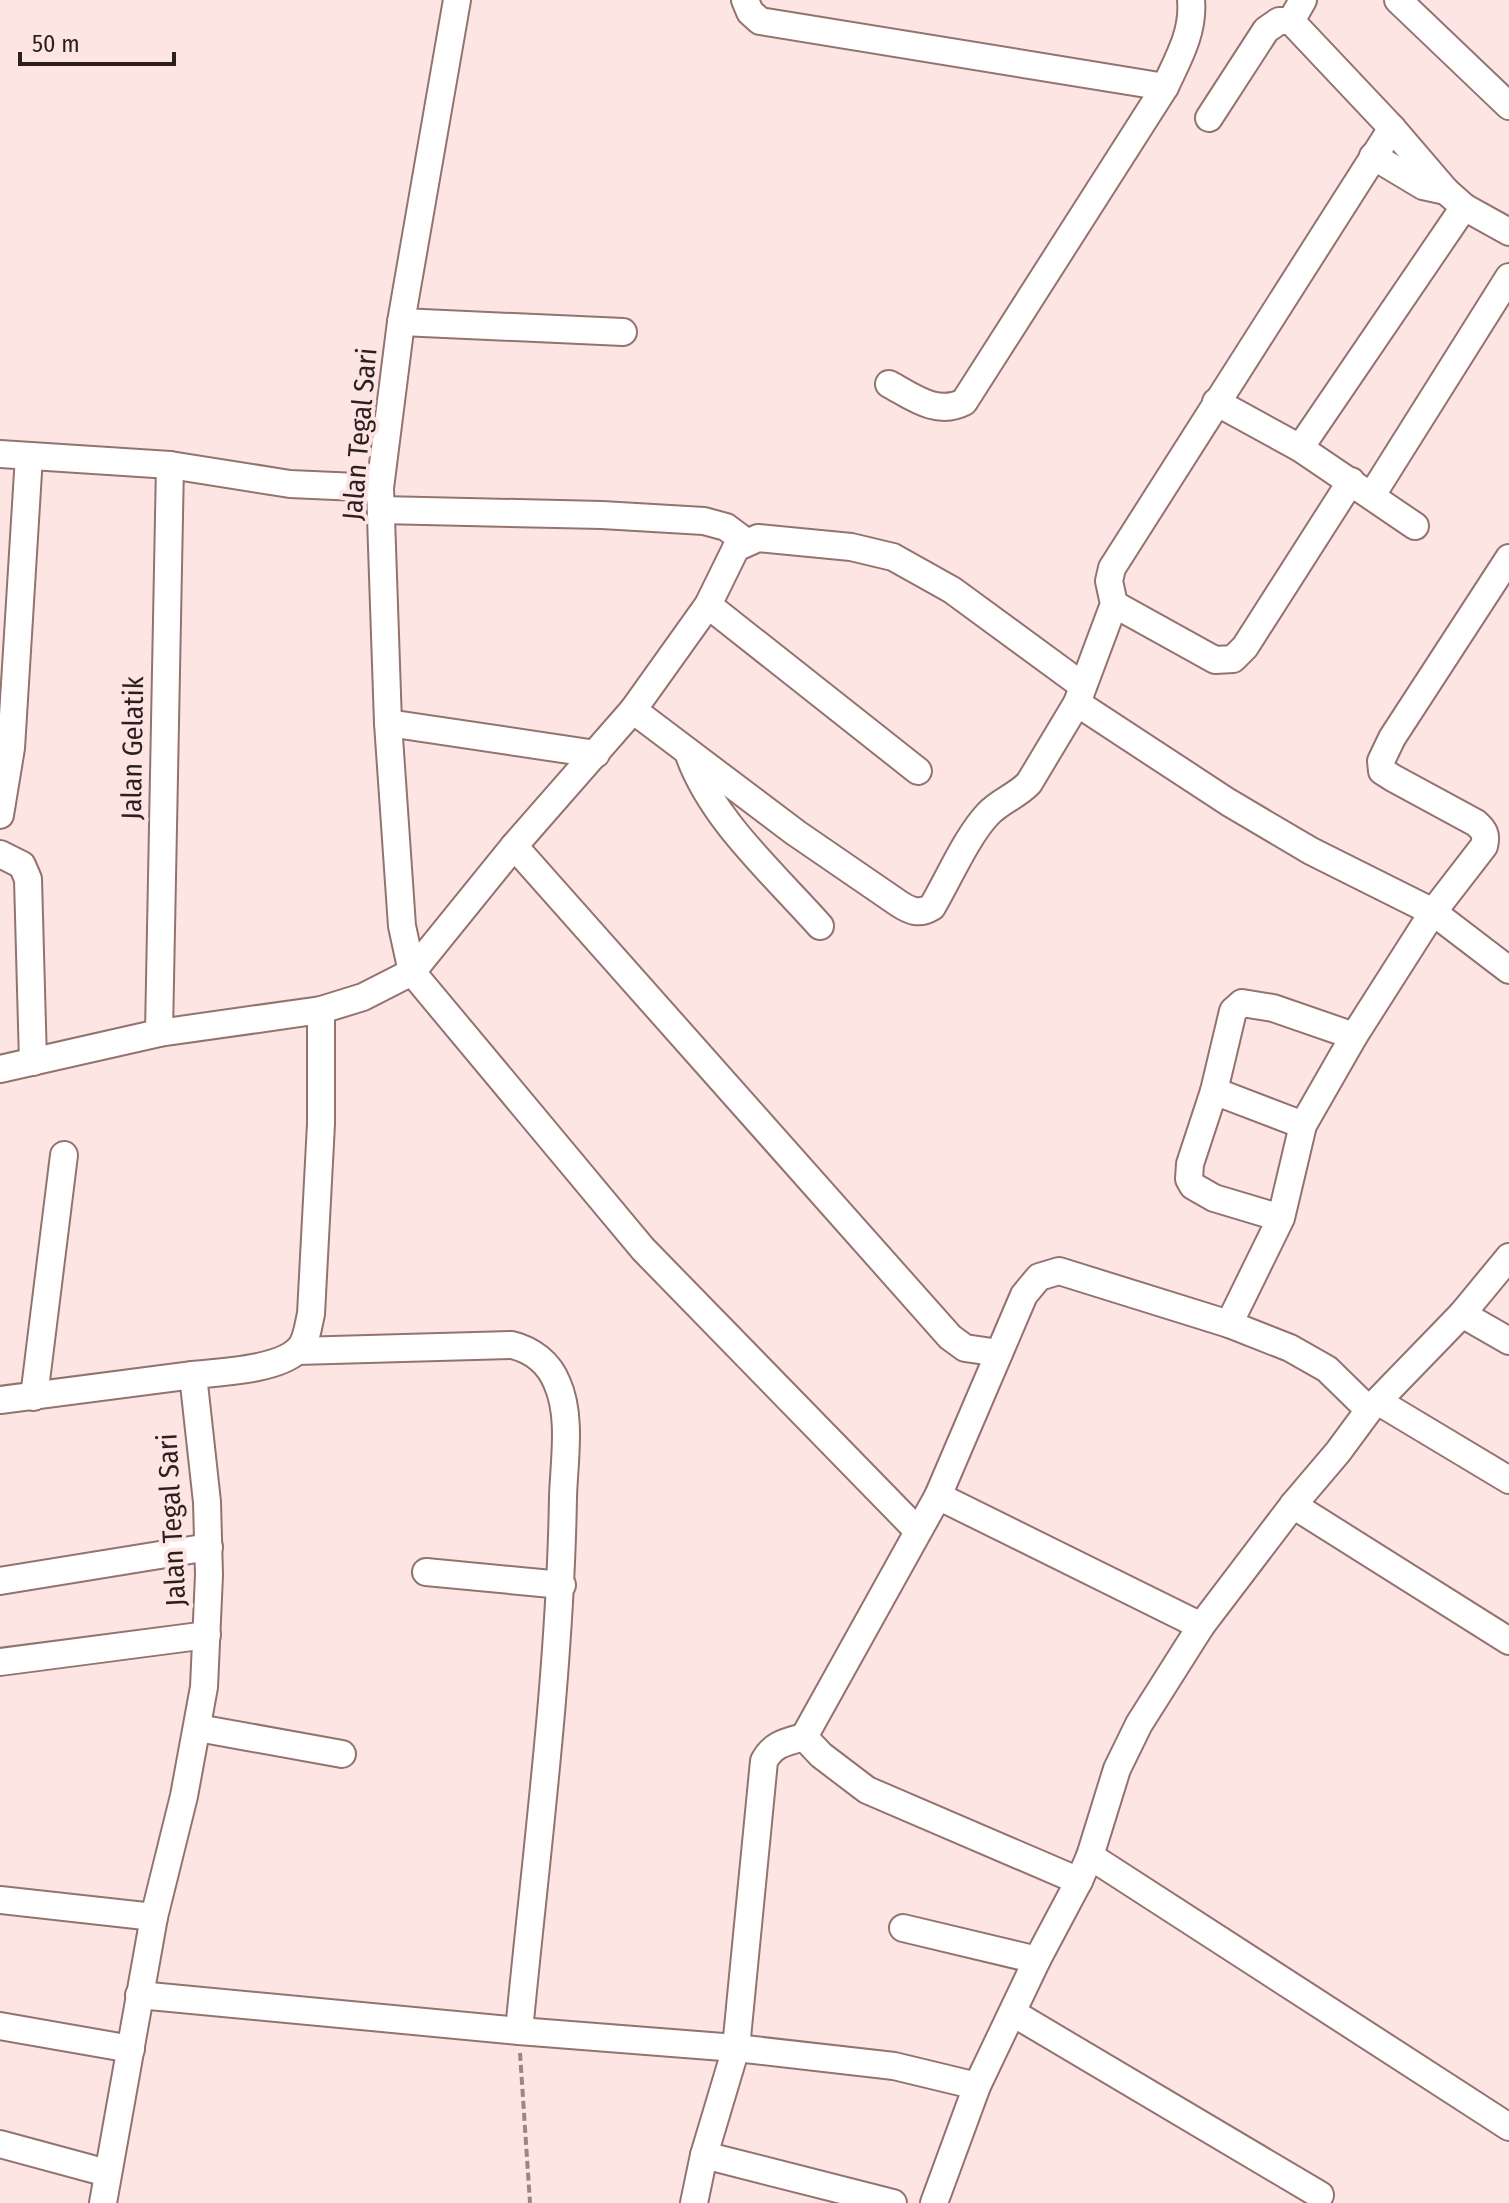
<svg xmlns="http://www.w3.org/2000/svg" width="1509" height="2203" viewBox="0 0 1509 2203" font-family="'Fira Sans Condensed',sans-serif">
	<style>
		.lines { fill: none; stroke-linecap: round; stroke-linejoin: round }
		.minor-casing { stroke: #94726e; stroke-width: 30 }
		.path { stroke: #9a8685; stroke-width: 4; stroke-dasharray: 8 4; stroke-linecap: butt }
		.minor { stroke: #fff; stroke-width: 26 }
		.labels { text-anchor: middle; stroke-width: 8; stroke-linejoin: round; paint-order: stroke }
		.street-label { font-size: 28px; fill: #2d1f1e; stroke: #fde5e3 }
	</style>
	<rect width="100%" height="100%" fill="#fde5e3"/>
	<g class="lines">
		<!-- minor casing -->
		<g class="minor-casing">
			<g id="minor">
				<polyline points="457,0 401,322 380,488 388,723 402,926 412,972 643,1249 918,1531"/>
				<polyline points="745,0 750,12 760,21 1165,87"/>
				<polyline points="1303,0 1291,21 1392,128 1446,191 1464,207 1509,232"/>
				<polyline points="1398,0 1509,106"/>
				<polyline points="1209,118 1266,30 1279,21 1291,21"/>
				<polyline points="1373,156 1423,186 1446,191"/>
				<polyline points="401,322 623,332"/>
				<path d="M889 384C913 397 937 416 964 402L1165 87C1178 59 1194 32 1191 0"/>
				<polyline points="1216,402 1300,448 1415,526"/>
				<polyline points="1300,448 1464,207"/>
				<polyline points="0,454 170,465 290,484 380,488"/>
				<polyline points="1372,495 1509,277"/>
				<polyline points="381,510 602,515 704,521 726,527 746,542"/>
				<polyline points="1114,604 1215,660 1233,659 1245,647 1351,481"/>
				<polyline points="708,605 918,771"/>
				<polyline points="1077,703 1228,802 1311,851 1433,912 1509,970"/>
				<polyline points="633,710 708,605 736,548 758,538 851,547 893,557 952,590 1083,686"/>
				<polyline points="388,723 596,754"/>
				<path d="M688 752C710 818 774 874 820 926"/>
				<polyline points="0,815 11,748 29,456"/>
				<polyline points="514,846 950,1337 965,1348 999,1353"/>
				<polyline points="0,854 22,865 28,879 33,1062"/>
				<polyline points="159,1033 170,465"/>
				<path d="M1354 1036 1433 912 1484 846C1487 835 1484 830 1476 823L1393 778 1382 771 1381 761 1392 738 1509 558"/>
				<polyline points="0,1069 159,1033 321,1010"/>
				<polyline points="1214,1091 1303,1125"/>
				<polyline points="1462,1314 1509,1341"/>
				<polyline points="1229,1324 1281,1218 1303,1125 1354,1036 1273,1008 1242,1003 1233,1011 1214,1091 1190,1164 1189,1179 1193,1186 1214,1198 1281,1218"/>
				<path d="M297 1351 512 1345C532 1350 549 1363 557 1383 572 1416 564 1462 563 1497 560 1676 536 1854 519 2031"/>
				<polyline points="34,1397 64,1155"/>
				<polyline points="0,1400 193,1375"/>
				<polyline points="1379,1402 1509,1480"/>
				<polyline points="938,1496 1201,1626"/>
				<polyline points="1293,1505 1509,1641"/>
				<polyline points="426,1572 562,1585"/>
				<polyline points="0,1581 209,1547"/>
				<polyline points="0,1662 207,1635"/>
				<polyline points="198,1728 342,1754"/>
				<polyline points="1090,1856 1509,2127"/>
				<polyline points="1079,1881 867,1790 821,1755 804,1737 938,1496 1024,1295 1039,1277 1059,1271 1229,1324 1290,1348 1327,1369 1369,1410"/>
				<polyline points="0,1900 154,1917"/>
				<polyline points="903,1928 1037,1960"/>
				<polyline points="139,1995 519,2031 736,2048 894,2066 977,2086"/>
				<polyline points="1013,2013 1320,2195"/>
				<polyline points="0,2026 131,2049"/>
				<polyline points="0,2144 107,2173"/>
				<polyline points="704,2155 893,2203"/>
				<path d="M103 2203 154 1917 184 1796 204 1687 209 1575 207 1502 193 1375C221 1372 277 1370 298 1350 307 1342 308 1326 311 1314L321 1124V1010L363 997 412 972 514 846 633 710 796 833 898 903C910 911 919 915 932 907 948 880 967 836 988 814 1000 801 1017 796 1029 783L1077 703 1114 604 1109 581 1112 568 1392 128"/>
				<path d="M694 2203 704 2155 736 2048 764 1761C773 1744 786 1742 804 1737"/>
				<polyline points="934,2203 977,2086 1037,1960 1079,1881 1090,1856 1117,1769 1139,1724 1201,1626 1293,1505 1338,1452 1369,1410 1462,1314 1509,1257"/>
			</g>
		</g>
		<!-- path -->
		<polyline class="path" points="520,2053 530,2203"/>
		<!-- minor -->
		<use href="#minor" class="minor"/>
	</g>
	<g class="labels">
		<!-- street labels -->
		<g class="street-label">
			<text transform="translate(359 434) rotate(-85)" y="10">Jalan Tegal Sari</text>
			<text transform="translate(132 748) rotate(-89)" y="10">Jalan Gelatik</text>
			<text transform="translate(171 1520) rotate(-93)" y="10">Jalan Tegal Sari</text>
		</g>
	</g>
	<!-- scale -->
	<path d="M20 52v12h154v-12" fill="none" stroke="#2d1f1e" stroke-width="4"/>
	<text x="32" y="52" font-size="24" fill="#2d1f1e" stroke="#fde5e3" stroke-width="6" paint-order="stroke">50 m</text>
</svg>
